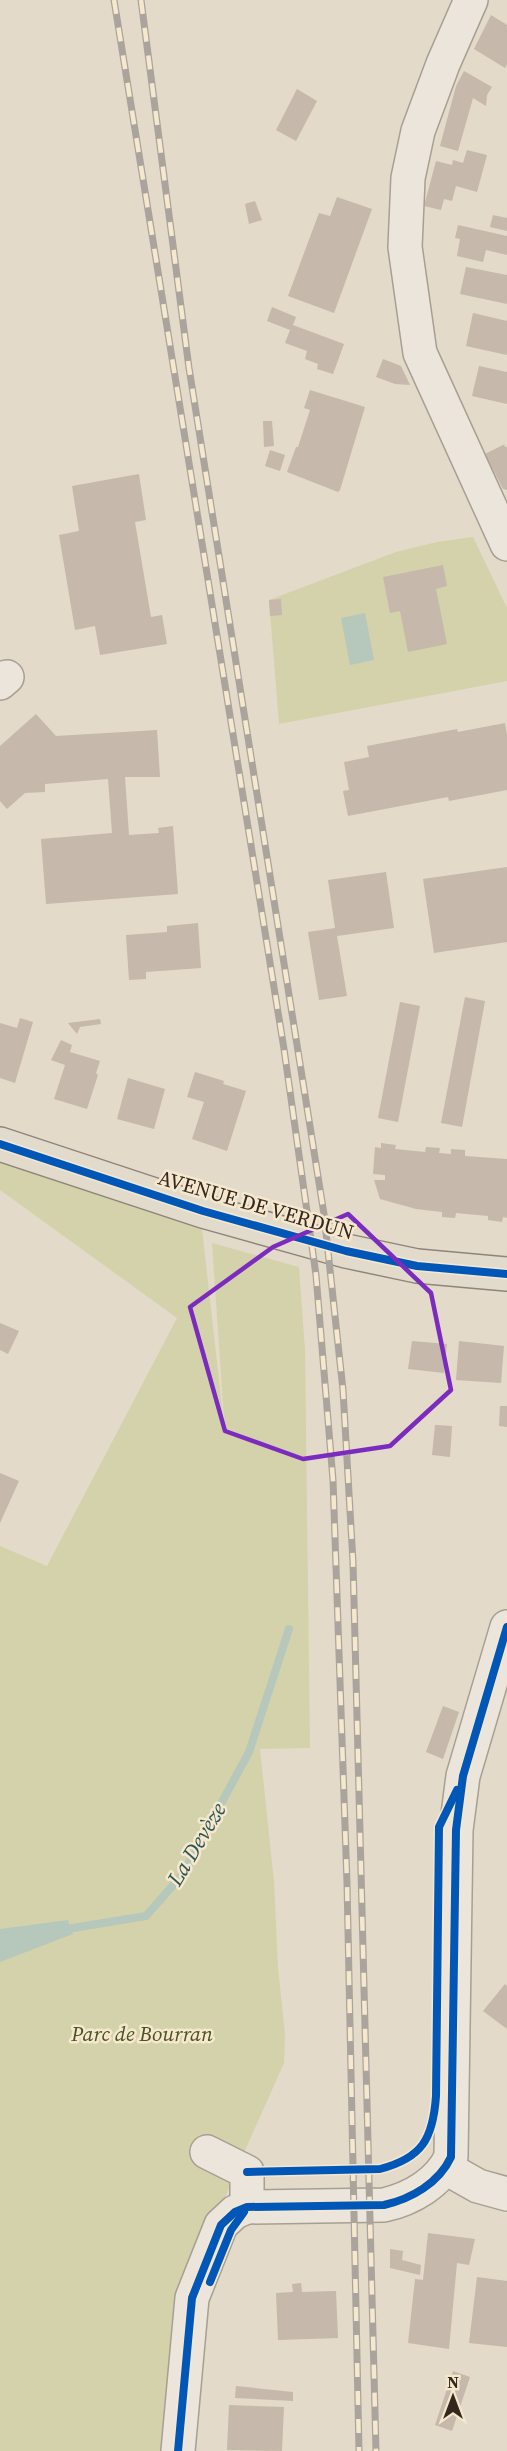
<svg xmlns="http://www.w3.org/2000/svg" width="507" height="2451" viewBox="0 0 507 2451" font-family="'Source Serif 4',serif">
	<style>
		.green { fill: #d4d2ab }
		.water { fill: #b6c7bb }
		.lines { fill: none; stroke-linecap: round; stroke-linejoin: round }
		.stream { stroke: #b6c7bb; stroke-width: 8 }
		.building { fill: #c6b8aa }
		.minor-casing { stroke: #a89f93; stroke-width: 36 }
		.major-casing { stroke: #8d857a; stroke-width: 36 }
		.minor { stroke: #ebe5db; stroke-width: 33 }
		.major { stroke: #e2dbcc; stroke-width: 33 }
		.rail-casing { stroke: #aaa49c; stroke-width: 7 }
		.rail { stroke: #f5e8ce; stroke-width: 4.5; stroke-dasharray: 14; stroke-linecap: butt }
		.cycleway-casing { stroke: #f5e8ce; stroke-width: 11 }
		.cycleway { stroke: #0057b8; stroke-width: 8 }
		.marked { fill: none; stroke: #7b2cbf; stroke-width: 4.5; stroke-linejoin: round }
		.labels { text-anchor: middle; stroke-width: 5; stroke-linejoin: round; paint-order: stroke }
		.street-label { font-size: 21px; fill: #35271c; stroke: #f5e8ce }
		.park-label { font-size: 21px; font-style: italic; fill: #485222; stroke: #f5e8ce }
		.water-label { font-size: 22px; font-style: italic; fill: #2b5551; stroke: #f5e8ce }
	</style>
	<rect width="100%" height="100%" fill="#e3dac9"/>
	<!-- green -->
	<g class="green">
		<polygon points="473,537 507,608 507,681 279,724 269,600 396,552 437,542"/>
		<polygon points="0,1159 201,1220 225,1433 212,1243 299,1267 305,1350 310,1748 260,1749 274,1882 278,1968 285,2034 284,2063 238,2166 184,2297 169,2451 0,2451 0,1546 47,1566 177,1318 0,1190"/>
	</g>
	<!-- water -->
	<g class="water">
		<polygon points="365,613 374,660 350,665 341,618"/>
		<polygon points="68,1920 73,1934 0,1962 0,1929"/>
	</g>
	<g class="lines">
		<!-- stream -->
		<polyline class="stream" points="61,1930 146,1916 183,1874 249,1752 289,1629"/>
	</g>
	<!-- building -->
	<g class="building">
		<polygon points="491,15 507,25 507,64 505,68 474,49"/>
		<polygon points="464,71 492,87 487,95 486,106 473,98 458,151 440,146 456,86"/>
		<polygon points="297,89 317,101 296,141 276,130"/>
		<polygon points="467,150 487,155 477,192 456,186 452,201 444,199 441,210 424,206 436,161 452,165 453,160 463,163"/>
		<polygon points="337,197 372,209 334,313 288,296 319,213 330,216"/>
		<polygon points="255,201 262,220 249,224 245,204"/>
		<polygon points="493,215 507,218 507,231 490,227"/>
		<polygon points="458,225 507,236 507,255 486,250 483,262 457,256 460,239 455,238"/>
		<polygon points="466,267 507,275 507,304 460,294"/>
		<polygon points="272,307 296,317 293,325 344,344 333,374 317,369 318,364 305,359 307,351 285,343 290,330 267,321"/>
		<polygon points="473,313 507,321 507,355 466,346"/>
		<polygon points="383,359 401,366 410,385 395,384 376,377"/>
		<polygon points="479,366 507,372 507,404 472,396"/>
		<polygon points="310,390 365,407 340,490 338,492 287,472 296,447 298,447 310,410 304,408"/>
		<polygon points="263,421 272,421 274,446 264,447"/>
		<polygon points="505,444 504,446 507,447 507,490 503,489 485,454"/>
		<polygon points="270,450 285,455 280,471 265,466"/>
		<polygon points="139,474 146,520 135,522 151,617 162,615 167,644 100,655 95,626 75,630 59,535 79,531 72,486"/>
		<polygon points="443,565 447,586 436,589 447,644 408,652 400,611 390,613 383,577"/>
		<polygon points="281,599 282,615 270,616 269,600"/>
		<polygon points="36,714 56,736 157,730 160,777 125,777 129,835 159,833 158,828 173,826 178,894 46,904 41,839 112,833 108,779 45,784 45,792 25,793 7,809 0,801 0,746"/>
		<polygon points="505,723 507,735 507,790 449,801 448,797 348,816 343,791 349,790 344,762 369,757 367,746 457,729 458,732"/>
		<polygon points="507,867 507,942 434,953 423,879"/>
		<polygon points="386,872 394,928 337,936 347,996 319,1000 308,932 335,928 328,880"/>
		<polygon points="198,923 201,968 146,972 146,979 129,980 126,935 167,932 167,926"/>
		<polygon points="465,997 485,1001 462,1127 441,1123"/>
		<polygon points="400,1002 420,1006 398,1122 378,1118"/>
		<polygon points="20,1018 33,1022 15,1083 0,1078 0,1023 17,1028"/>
		<polygon points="100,1019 101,1024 80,1027 77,1034 68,1023"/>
		<polygon points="61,1040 72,1045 70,1052 100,1061 96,1073 98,1075 87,1109 54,1099 65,1065 51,1060"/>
		<polygon points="195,1072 224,1081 223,1084 246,1091 227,1151 192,1139 204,1102 187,1097"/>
		<polygon points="128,1078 165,1089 154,1129 117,1119"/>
		<polygon points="381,1143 396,1145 395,1149 425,1152 426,1147 440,1148 439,1153 451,1154 451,1149 465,1150 465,1156 507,1159 507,1218 503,1217 502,1222 488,1220 488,1216 456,1213 455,1218 442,1217 442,1212 416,1209 380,1199 374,1180 385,1180 385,1175 373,1174 375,1147 381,1148"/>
		<polygon points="0,1323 19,1331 8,1354 0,1350"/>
		<polygon points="412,1341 447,1344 444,1373 408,1369"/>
		<polygon points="459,1341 504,1346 501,1383 456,1380"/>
		<polygon points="500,1406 507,1406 507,1427 499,1426"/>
		<polygon points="435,1425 452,1426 450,1457 432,1455"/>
		<polygon points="0,1473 19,1481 0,1523"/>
		<polygon points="443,1706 459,1712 443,1759 426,1752"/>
		<polygon points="505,1984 507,1986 507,2029 483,2011"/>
		<polygon points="428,2233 475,2239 469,2265 457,2263 449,2349 408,2343 415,2279 423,2280"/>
		<polygon points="390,2249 403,2251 402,2260 421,2265 420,2275 390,2268"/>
		<polygon points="477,2277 507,2281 507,2347 469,2343"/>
		<polygon points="301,2283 302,2292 336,2291 338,2338 278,2340 276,2293 293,2292 292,2284"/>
		<polygon points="453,2371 470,2377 452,2431 435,2425"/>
		<polygon points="236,2386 293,2392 293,2401 235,2398"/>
		<polygon points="229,2405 284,2407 282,2451 227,2450"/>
	</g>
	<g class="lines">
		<!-- minor casing -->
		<g class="minor-casing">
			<g id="minor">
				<polyline points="471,0 443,64 418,131 408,178 405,247 420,353 507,544"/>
				<polyline points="0,683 7,677"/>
				<polyline points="207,2152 247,2172 247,2207"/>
				<polyline points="446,2168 478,2186 507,2194"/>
				<path d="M178 2451 192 2298 221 2225 235 2212 247 2207 384 2205C411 2199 439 2183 451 2157L456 1830 463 1776 507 1627"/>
			</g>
		</g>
		<!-- major casing -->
		<g class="major-casing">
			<polyline id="major" points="0,1144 203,1211 346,1251 417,1266 507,1274"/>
		</g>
		<!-- minor -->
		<use href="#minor" class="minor"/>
		<!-- major -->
		<use href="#major" class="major"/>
		<!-- rail casing -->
		<g class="rail-casing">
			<g id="rail">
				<polyline points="114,0 284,1049 316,1275 333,1480 347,1883 359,2451"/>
				<polyline points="141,0 189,368 324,1214 343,1390 353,1562 376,2451"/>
			</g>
		</g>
		<!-- rail -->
		<use href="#rail" class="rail"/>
		<!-- cycleway casing -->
		<g class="cycleway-casing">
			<g id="cycleway">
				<polyline points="0,1144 203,1211 346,1251 417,1266 507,1274"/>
				<path d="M247 2172 380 2169C422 2158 433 2139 436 2096L439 1827 457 1790"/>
				<polyline points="210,2282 231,2230 244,2212"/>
				<path d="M178 2451 192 2298 221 2225 235 2212 247 2207 384 2205C411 2199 439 2183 451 2157L456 1830 463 1776 507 1627"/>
			</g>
		</g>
		<!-- cycleway -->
		<use href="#cycleway" class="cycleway"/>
	</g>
	<!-- marked area -->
	<path class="marked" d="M348 1214 431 1293 451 1390 390 1446 303 1459 225 1431 190 1307 273 1247Z"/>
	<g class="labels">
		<!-- street labels -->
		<g class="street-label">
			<text transform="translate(256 1205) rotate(16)" y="7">AVENUE DE VERDUN</text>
		</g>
		<!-- park labels -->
		<g class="park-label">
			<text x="142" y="2041">Parc de Bourran</text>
		</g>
		<!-- water labels -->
		<g class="water-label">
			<text transform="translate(196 1844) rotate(-59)" y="8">La Devèze</text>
		</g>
	</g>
	<!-- north arrow -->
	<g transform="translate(453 2397)" stroke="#f5e8ce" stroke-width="4.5" paint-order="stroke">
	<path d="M0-4.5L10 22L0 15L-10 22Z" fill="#35271c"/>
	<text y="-9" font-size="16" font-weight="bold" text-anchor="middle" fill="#35271c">N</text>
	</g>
</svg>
